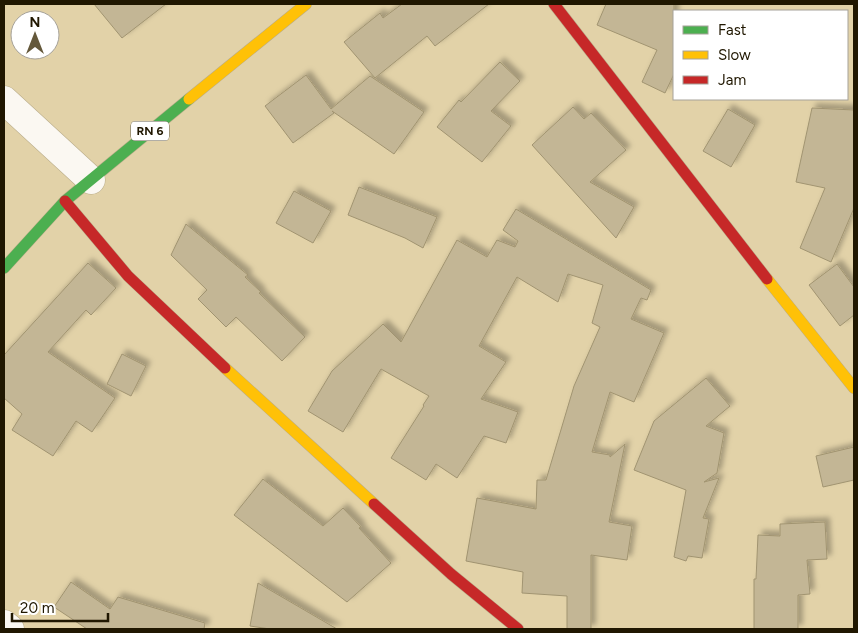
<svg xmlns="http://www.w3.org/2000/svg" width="858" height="633" viewBox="0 0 858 633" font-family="Figtree,sans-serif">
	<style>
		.building { fill: #c3b695; stroke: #a19471; filter: url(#shadow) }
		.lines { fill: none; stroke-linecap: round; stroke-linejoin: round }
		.street-casing { stroke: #b9ac8a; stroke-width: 29 }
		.fast-casing { stroke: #b9ac8a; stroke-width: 12 }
		.slow-casing { stroke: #b9ac8a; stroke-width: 12 }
		.jam-casing { stroke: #b9ac8a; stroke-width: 12 }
		.street { stroke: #fbf8f2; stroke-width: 28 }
		.fast { stroke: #4caf50; stroke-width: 11 }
		.slow { stroke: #ffc107; stroke-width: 11 }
		.jam { stroke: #c62828; stroke-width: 11 }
		.labels { text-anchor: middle; stroke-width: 4; stroke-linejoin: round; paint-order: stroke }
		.shield { fill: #fff; stroke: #635d4d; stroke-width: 1 }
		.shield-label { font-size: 12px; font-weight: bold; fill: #201701 }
	</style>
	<defs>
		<filter id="shadow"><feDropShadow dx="4.5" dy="-4.5" stdDeviation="2.5" flood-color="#0004"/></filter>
	</defs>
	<rect width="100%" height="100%" fill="#e2d2a8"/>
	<!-- building -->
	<g class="building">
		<polygon points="94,4 166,4 122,38"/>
		<polygon points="402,4 489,4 435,46 427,36 375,78 344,42 380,13 383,18"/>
		<polygon points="606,4 674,4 674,74 665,93 642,82 657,50 597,25"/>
		<polygon points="500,62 520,81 491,111 511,126 482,162 437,127 459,100 461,102"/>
		<polygon points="306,75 331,109 370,76 424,112 394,154 332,111 334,113 293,143 265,106"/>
		<polygon points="573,107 584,119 591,113 626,150 590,182 634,207 616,238 532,145"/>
		<polygon points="812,108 854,110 854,208 831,262 800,248 825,188 796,182"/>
		<polygon points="728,109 755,125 731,167 703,151"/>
		<polygon points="359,187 437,217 423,248 405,238 348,215"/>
		<polygon points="294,191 331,211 313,243 276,223"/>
		<polygon points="516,209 651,290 647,300 641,298 631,319 664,333 634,402 610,392 592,452 610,455 610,457 625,444 609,522 632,526 627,560 591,555 591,629 567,629 567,596 522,593 523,572 466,561 477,498 536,509 537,480 546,480 574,386 600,327 592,323 603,285 568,274 558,302 517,277 479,346 506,362 481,399 518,412 506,443 484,436 457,478 436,464 426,480 391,458 424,406 423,405 429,396 381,369 343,432 308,411 332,371 383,324 401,342 457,240 487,257 497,240 515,247 518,241 503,230"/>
		<polygon points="186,224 248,275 245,277 261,292 259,293 305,337 282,361 236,317 226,327 198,299 207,290 171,255"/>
		<polygon points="88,263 116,288 91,315 86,310 48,352 115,398 92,432 76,421 53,456 12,430 22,414 4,398 4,355"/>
		<polygon points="837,264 854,287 854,315 840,326 809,285"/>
		<polygon points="122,354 146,366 131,396 107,384"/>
		<polygon points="706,378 730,406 706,426 724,433 717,473 704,482 719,478 703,518 709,519 702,558 688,556 686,561 674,557 686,490 634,470 654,421"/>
		<polygon points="854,447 854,480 823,487 816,456"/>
		<polygon points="263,479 323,526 343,508 361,527 359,528 391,563 347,602 234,515"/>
		<polygon points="825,522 827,559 807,560 810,594 798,595 798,629 754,629 754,579 756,579 758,535 780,536 780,524"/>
		<polygon points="71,582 110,609 118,597 205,623 204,629 87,629 54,607"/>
		<polygon points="258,583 337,629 270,629 250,626"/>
	</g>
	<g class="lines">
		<!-- street casing -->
		<g class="street-casing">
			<g id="street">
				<polyline points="4,100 91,180"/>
				<polyline points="4,624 10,629"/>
			</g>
		</g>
		<!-- fast casing -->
		<g class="fast-casing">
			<polyline id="fast" points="4,268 65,201 189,99"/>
		</g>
		<!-- slow casing -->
		<g class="slow-casing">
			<g id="slow">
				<polyline points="189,99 306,4"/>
				<polyline points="767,279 854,388"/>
				<polyline points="225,368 374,504"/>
			</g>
		</g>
		<!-- jam casing -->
		<g class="jam-casing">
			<g id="jam">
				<polyline points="554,4 767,279"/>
				<polyline points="65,201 128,276 225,368"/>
				<polyline points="374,504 451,574 518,629"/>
			</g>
		</g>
		<!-- street -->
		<use href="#street" class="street"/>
		<!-- fast -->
		<use href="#fast" class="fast"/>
		<!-- slow -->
		<use href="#slow" class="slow"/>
		<!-- jam -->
		<use href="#jam" class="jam"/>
	</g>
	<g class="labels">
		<!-- shield labels -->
		<rect class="shield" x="131" y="121.5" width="38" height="19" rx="4"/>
		<g class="shield-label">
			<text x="150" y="135">RN 6</text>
		</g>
	</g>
	<!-- border -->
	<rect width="858" height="633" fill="none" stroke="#201701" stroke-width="10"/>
	<!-- legend -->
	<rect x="673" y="10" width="175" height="90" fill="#ffffff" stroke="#a6a299"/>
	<rect x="683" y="26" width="25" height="8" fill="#4caf50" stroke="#a6a299"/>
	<text x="718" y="35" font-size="15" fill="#201701">Fast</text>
	<rect x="683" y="51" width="25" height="8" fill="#ffc107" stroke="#a6a299"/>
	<text x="718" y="60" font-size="15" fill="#201701">Slow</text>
	<rect x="683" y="76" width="25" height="8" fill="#c62828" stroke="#a6a299"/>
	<text x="718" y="85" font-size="15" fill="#201701">Jam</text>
	<!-- north arrow -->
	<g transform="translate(35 35)"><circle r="24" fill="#ffffff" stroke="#a6a299"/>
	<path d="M0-4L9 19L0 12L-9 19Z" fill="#64583b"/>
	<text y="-8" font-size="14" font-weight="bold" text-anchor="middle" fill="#201701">N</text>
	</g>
	<!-- scale -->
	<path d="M12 613v8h96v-8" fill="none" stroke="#201701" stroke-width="2.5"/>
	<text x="20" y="613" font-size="15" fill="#201701" stroke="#ffffff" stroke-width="4" paint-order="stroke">20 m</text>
</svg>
